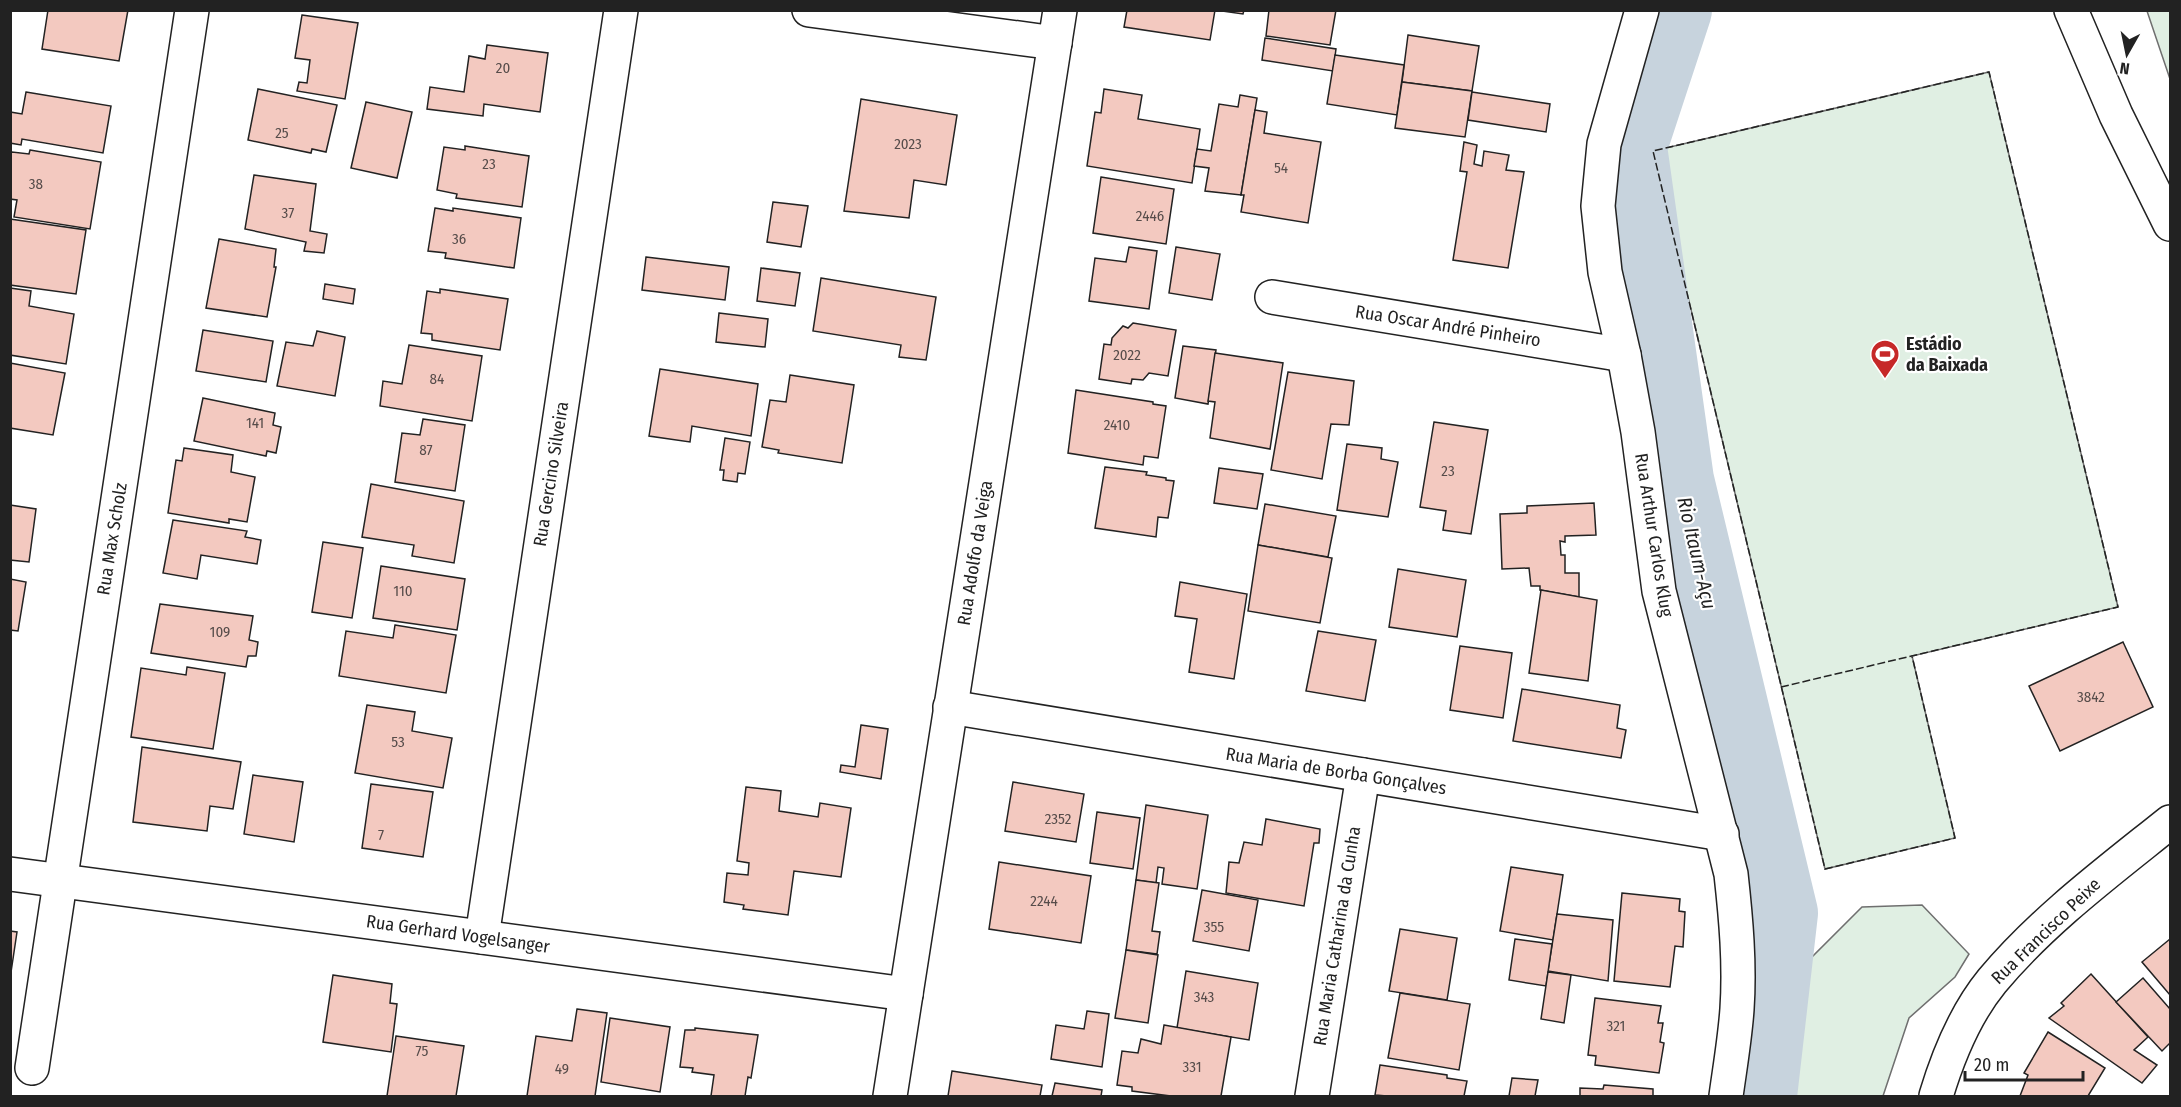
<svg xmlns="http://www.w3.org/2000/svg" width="2181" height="1107" viewBox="0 0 2181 1107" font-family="'Fira Sans Condensed',sans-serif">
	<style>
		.green { fill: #e0efe3; stroke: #6f6f6f; stroke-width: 1.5 }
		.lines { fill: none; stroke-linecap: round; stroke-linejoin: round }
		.river { stroke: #c7d3dd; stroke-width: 70 }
		.building { fill: #f3c9c0; stroke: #222; stroke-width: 1.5 }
		.minor-casing { stroke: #222; stroke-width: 36 }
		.major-casing { stroke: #222; stroke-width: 36 }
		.minor { stroke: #fff; stroke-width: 33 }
		.major { stroke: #fff; stroke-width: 33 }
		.fence { stroke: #222; stroke-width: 1.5; stroke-dasharray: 8 3; stroke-linecap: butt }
		.labels { text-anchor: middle; stroke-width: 4.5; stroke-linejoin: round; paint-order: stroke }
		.number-label { font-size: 15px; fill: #564c4a }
		.street-label { font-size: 18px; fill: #222; stroke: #fff }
		.poi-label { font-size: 18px; font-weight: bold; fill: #222; stroke: #fff; text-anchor: start }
		.water-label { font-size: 20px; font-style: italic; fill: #222; stroke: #fff }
	</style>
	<rect width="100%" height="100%" fill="#fff"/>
	<!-- green -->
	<g class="green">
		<polygon points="2147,11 2170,11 2170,79"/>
		<polygon points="1989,72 2118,607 1912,656 1955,838 1825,869 1653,151"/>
		<polygon points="1922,905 1969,954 1955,977 1909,1018 1883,1096 1773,1096 1802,967 1862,907"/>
	</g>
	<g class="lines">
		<!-- river -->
		<polyline class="river" points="1677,10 1632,147 1679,480 1783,913 1762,1096"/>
	</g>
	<!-- building -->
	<g class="building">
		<polygon points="48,10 128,10 119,61 42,49"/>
		<polygon points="1127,10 1215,10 1210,40 1124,27"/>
		<polygon points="1215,10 1244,10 1243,14"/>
		<polygon points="1269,10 1336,10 1330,45 1266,36"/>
		<polygon points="302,15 358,23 345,99 297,91 299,82 307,83 310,60 295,58"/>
		<polygon points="1408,35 1479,46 1472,91 1402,82"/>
		<polygon points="1265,38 1336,49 1333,71 1262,60"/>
		<polygon points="487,45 548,53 540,112 484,104 483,116 427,109 430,87 464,92 469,56 485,59"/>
		<polygon points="1335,55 1404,65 1397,115 1327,104"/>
		<polygon points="1402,82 1472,91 1465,137 1395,128"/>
		<polygon points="258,89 337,105 326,152 312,149 311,153 248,140"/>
		<polygon points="1104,89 1142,95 1138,119 1200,129 1192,183 1087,166 1095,112 1101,113"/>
		<polygon points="26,92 111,106 103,153 22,139 21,145 10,143 10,112 22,114"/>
		<polygon points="1472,92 1550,104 1546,132 1468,120"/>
		<polygon points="1240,95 1257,98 1241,195 1205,191 1209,168 1194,166 1197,149 1211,151 1219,104 1238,107"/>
		<polygon points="861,99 957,115 946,185 914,180 909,218 844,211"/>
		<polygon points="366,102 412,112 397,178 351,168"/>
		<polygon points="1255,110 1267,112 1264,133 1321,142 1308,223 1241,212 1244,195 1241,195"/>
		<polygon points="1464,142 1477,145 1474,164 1482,166 1484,151 1509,155 1506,170 1524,172 1508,268 1453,260 1467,172 1460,171"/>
		<polygon points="465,146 529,156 522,207 456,198 457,194 437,190 444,147 465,150"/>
		<polygon points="30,150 101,162 90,229 14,217 17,200 10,199 10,154 12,152 29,154"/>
		<polygon points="254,175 316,184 310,231 327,234 324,253 304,251 306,242 245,229"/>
		<polygon points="1101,177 1174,189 1166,244 1093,233"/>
		<polygon points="773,202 808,206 801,247 767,242"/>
		<polygon points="435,208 453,211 453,208 521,218 514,268 445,258 446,253 428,251"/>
		<polygon points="10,219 86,230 76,294 10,285"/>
		<polygon points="219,239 276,249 274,267 276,267 267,317 206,308"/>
		<polygon points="1129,247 1157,251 1149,309 1089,301 1095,258 1126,262"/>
		<polygon points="1176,247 1220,254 1212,300 1169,293"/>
		<polygon points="646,257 729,267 725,300 642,290"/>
		<polygon points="761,268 800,273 795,306 757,301"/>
		<polygon points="821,278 936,297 926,360 899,357 901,345 813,331"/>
		<polygon points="325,284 355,289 353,304 323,299"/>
		<polygon points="10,288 31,291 29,306 74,314 66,364 10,355"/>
		<polygon points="440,289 508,299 500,350 432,340 432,334 421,333 427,291 440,293"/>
		<polygon points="719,313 768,319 765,347 716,342"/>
		<polygon points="1133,323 1176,330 1168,376 1149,373 1143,380 1132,379 1131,384 1099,379 1104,344 1111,345 1112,338 1123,326 1128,328"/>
		<polygon points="203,330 273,341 266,382 196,371"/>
		<polygon points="317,331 345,337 335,396 277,386 286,342 313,346"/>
		<polygon points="409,345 482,356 472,421 380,406 383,381 402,384"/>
		<polygon points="1183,346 1216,350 1208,404 1175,398"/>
		<polygon points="1215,353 1283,363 1270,449 1210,438 1215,402 1208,401"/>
		<polygon points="10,363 65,373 53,435 10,428"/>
		<polygon points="660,369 758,384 751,436 692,426 690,442 649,436"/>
		<polygon points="1288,372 1354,381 1349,425 1331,424 1322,479 1271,470"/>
		<polygon points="790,375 854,385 842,463 778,453 779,450 762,447 770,400 786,402"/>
		<polygon points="1076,390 1153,402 1153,404 1166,406 1158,458 1144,456 1143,465 1068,453"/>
		<polygon points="203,398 275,413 273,425 281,427 276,453 267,451 266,456 194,441"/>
		<polygon points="423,419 465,425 455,491 395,482 402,433 420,435"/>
		<polygon points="1434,422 1488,430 1471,534 1443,530 1446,511 1420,507"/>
		<polygon points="725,438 750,442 745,474 738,473 737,482 723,480 724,470 720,470"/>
		<polygon points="1347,444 1382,448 1381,459 1398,462 1388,517 1337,510"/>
		<polygon points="184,448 233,455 231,472 255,477 247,522 229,519 229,523 168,513 176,460 182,461"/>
		<polygon points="1105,467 1147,472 1146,475 1166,478 1166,480 1174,481 1168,518 1158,517 1156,537 1095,528"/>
		<polygon points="1219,468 1263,474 1257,509 1214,503"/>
		<polygon points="371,484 464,501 454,563 412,556 414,545 362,537"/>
		<polygon points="1594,503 1596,535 1565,536 1565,542 1560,541 1561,555 1565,555 1565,573 1579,573 1579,597 1540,590 1540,586 1531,586 1529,568 1502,569 1500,514 1527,513 1527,506"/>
		<polygon points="1265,504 1336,516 1328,557 1258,545"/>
		<polygon points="10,505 36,509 29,562 10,560"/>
		<polygon points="173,520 247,531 245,537 261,540 257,564 201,555 197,579 163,573"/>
		<polygon points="323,542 363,548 352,618 312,612"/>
		<polygon points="1258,545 1332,558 1320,623 1248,611"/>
		<polygon points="381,566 465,579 457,630 373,618"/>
		<polygon points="1398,569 1466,580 1457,637 1389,627"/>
		<polygon points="10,579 26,582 18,631 10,630"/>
		<polygon points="1180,582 1247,594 1234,679 1189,672 1197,619 1175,616"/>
		<polygon points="1541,590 1597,600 1588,681 1529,673"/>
		<polygon points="160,604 253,616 249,640 258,642 256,656 248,656 246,667 151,653"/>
		<polygon points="395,625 456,635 446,693 339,676 346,631 393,638"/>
		<polygon points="1318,631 1376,640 1365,701 1306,691"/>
		<polygon points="2123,642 2153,707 2060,751 2029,686"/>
		<polygon points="1460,646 1512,653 1503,718 1450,710"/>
		<polygon points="187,667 225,673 213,749 131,737 141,668 186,675"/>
		<polygon points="1522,689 1620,705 1617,728 1626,730 1621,758 1513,741"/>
		<polygon points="367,705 415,712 412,731 452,738 443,788 355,773"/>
		<polygon points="861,725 888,729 881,779 840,772 841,765 855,767"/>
		<polygon points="142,747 241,762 233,809 210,806 207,831 133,822"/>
		<polygon points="253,775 303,782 294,842 244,834"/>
		<polygon points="1013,782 1084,794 1076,842 1005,831"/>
		<polygon points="371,784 433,792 423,857 362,848"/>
		<polygon points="746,787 781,791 779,811 818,817 820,803 851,808 841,877 794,871 788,915 743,909 744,905 724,902 727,873 748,875 749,863 737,861"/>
		<polygon points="1146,805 1208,815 1197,889 1162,884 1164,868 1158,867 1156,883 1136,880"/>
		<polygon points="1097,812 1140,818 1133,869 1090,863"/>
		<polygon points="1266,819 1320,829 1319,843 1314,843 1304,906 1226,893 1229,862 1239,863 1244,842 1262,845"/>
		<polygon points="999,862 1091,876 1081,943 989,929"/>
		<polygon points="1511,867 1563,875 1553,940 1500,931"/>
		<polygon points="1136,880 1159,883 1152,931 1160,932 1157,954 1126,950"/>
		<polygon points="1202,890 1258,900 1249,951 1193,941"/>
		<polygon points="1622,893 1680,899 1679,911 1685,912 1683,947 1675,946 1670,987 1614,981"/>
		<polygon points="1557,914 1613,920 1608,981 1548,971"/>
		<polygon points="1400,929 1457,938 1447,1000 1389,991"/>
		<polygon points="10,931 17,932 10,979"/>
		<polygon points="1515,939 1552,944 1546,986 1509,980"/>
		<polygon points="2170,939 2170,995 2142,962"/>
		<polygon points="1126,950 1158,955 1148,1023 1115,1018"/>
		<polygon points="1186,971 1258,983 1249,1040 1177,1028"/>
		<polygon points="1548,972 1571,975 1564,1023 1541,1019"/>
		<polygon points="2091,974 2148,1037 2134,1050 2157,1065 2142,1083 2049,1018 2064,1006 2061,1003"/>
		<polygon points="333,975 392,984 390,1003 397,1004 391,1052 323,1042"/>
		<polygon points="2143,978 2170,1009 2170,1043 2162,1051 2116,1002"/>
		<polygon points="1400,993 1470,1004 1459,1070 1388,1058"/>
		<polygon points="1595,998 1661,1006 1658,1023 1663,1023 1660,1042 1664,1043 1659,1073 1595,1065 1596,1056 1588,1055"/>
		<polygon points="577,1009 607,1013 595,1096 527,1096 536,1036 572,1041"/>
		<polygon points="1087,1011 1109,1014 1102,1067 1051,1059 1056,1025 1084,1029"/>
		<polygon points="610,1018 670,1027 660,1092 601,1082"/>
		<polygon points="1164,1025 1231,1037 1221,1096 1171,1096 1132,1091 1132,1087 1117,1085 1122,1051 1138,1053 1141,1039 1161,1044"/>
		<polygon points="695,1028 758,1035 751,1078 748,1077 745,1096 711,1096 714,1075 692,1072 693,1068 680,1067 685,1030 695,1030"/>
		<polygon points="2048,1032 2105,1068 2088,1096 2020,1096 2028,1075 2024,1073"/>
		<polygon points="396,1036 464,1046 456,1096 387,1096"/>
		<polygon points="1380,1065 1447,1075 1447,1078 1467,1081 1464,1096 1387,1096 1375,1095"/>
		<polygon points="952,1071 1042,1085 1040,1096 948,1096"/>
		<polygon points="1512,1078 1538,1080 1535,1096 1509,1096"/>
		<polygon points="1055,1083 1102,1090 1101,1096 1052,1096"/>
		<polygon points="1604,1085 1653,1089 1653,1096 1580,1096 1580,1088 1603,1089"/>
	</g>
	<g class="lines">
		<!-- minor casing -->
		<g class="minor-casing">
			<g id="minor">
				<polyline points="809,10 1055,43"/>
				<path d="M1642 10 1604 144 1598 206 1605 272 1624 355 1638 432 1659 591 1731 874C1736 919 1740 964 1737 1009 1735 1038 1730 1067 1726 1096"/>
				<polyline points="1272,297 1624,355"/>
				<polyline points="950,707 1722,834"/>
				<polyline points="10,874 906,994"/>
				<polyline points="482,937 621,10"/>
				<polyline points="32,1068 192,10"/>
				<polyline points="890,1096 1060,10"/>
				<polyline points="1312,1096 1363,775"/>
				<path d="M1936 1096C1948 1056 1965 1014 1992 981 2043 920 2109 871 2170 822"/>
			</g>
		</g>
		<!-- major casing -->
		<g class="major-casing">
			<polyline id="major" points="2071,10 2116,115 2170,224"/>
		</g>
		<!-- minor -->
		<use href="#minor" class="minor"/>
		<!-- major -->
		<use href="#major" class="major"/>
		<!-- fence -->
		<polyline class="fence" points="1781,687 2118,607 1989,72 1653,151 1825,869 1955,838 1912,656"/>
	</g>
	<!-- icons -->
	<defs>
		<g id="stadium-pin" transform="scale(1.5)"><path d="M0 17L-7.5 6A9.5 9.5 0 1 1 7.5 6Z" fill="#c62828" stroke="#fff"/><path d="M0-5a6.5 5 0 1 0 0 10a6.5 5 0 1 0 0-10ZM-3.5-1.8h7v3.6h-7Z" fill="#fff"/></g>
	</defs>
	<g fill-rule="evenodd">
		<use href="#stadium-pin" x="1885" y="354"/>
	</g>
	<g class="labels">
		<!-- number labels -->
		<g class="number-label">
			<text x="503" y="73">20</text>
			<text x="282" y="138">25</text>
			<text x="908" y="149">2023</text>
			<text x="489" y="169">23</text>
			<text x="1281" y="173">54</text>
			<text x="36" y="189">38</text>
			<text x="288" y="218">37</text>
			<text x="1150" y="221">2446</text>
			<text x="459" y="244">36</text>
			<text x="1127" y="360">2022</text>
			<text x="437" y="384">84</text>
			<text x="255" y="428">141</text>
			<text x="1117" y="430">2410</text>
			<text x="426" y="455">87</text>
			<text x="1448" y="476">23</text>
			<text x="403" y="596">110</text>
			<text x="220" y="637">109</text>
			<text x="2091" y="702">3842</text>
			<text x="398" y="747">53</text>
			<text x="1058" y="824">2352</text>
			<text x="381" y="840">7</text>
			<text x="1044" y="906">2244</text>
			<text x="1214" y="932">355</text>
			<text x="1204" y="1002">343</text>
			<text x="1616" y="1031">321</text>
			<text x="422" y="1056">75</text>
			<text x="1192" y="1072">331</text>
			<text x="562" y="1074">49</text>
		</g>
		<!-- street labels -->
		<g class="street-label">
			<text transform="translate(1448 326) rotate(9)" y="6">Rua Oscar André Pinheiro</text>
			<text transform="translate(551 474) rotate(-81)" y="6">Rua Gercino Silveira</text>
			<text transform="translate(1654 535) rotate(81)" y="6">Rua Arthur Carlos Klug</text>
			<text transform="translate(112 539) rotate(-81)" y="6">Rua Max Scholz</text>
			<text transform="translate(975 553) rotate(-81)" y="6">Rua Adolfo da Veiga</text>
			<text transform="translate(1336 771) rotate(9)" y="6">Rua Maria de Borba Gonçalves</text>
			<text transform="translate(2046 931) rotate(-44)" y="6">Rua Francisco Peixe</text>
			<text transform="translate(458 934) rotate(8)" y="6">Rua Gerhard Vogelsanger</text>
			<text transform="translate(1337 936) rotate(-81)" y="6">Rua Maria Catharina da Cunha</text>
		</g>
		<!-- poi labels -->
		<g class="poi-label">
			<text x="1906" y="350">Estádio<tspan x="1906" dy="21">da Baixada</tspan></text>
		</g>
		<!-- water labels -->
		<g class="water-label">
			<text transform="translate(1697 553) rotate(77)" y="7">Rio Itaum-Açu</text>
		</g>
	</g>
	<!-- border -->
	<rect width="2181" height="1107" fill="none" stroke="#222222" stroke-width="24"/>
	<!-- north arrow -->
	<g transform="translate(2127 54) rotate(189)" stroke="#ffffff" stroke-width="4.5" paint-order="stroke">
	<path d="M0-4.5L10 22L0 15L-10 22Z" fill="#222222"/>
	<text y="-9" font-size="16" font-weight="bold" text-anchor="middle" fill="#222222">N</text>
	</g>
	<!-- scale -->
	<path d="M1965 1071v9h118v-9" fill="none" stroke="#222222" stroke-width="3"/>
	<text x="1974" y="1071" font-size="18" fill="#222222" stroke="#ffffff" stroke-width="4.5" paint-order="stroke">20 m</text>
</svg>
